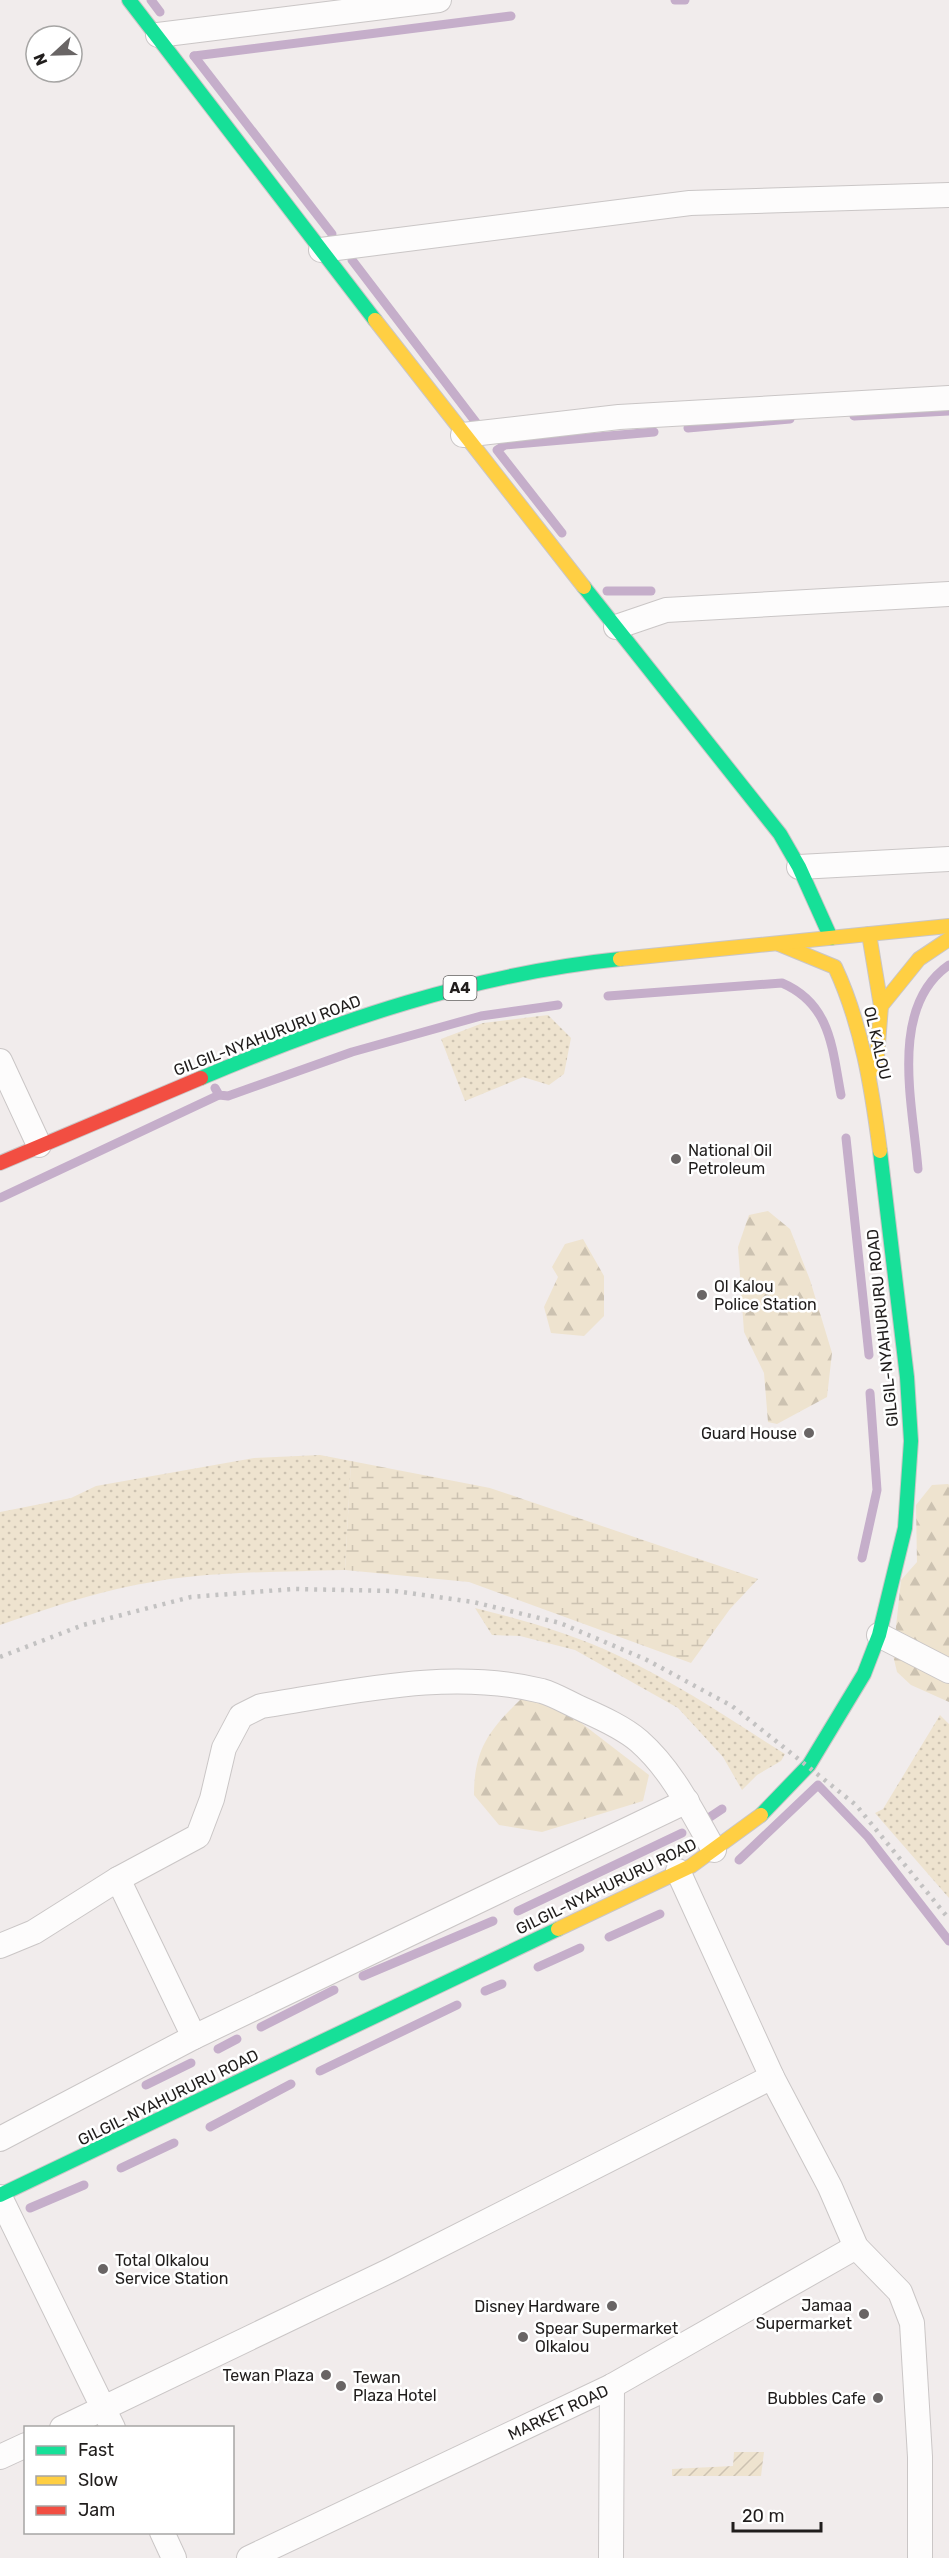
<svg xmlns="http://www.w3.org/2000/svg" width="949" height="2558" viewBox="0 0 949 2558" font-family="Rubik,sans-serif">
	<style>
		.grass { fill: url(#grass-dots) }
		.forest { fill: url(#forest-firs) }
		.wetland { fill: url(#wetland-marsh) }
		.garden { fill: url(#garden-furrows) }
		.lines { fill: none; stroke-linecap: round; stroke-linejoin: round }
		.stream { stroke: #c5aeca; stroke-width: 9 }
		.street-casing { stroke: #cac6c6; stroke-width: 26 }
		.fast-casing { stroke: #cac6c6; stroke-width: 16 }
		.slow-casing { stroke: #cac6c6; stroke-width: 16 }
		.jam-casing { stroke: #cac6c6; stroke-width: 16 }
		.street { stroke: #fdfcfc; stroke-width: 24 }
		.fast { stroke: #16e098; stroke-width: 14 }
		.slow { stroke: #ffcf43; stroke-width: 14 }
		.jam { stroke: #f24e42; stroke-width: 14 }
		.rail { stroke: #c3c2c2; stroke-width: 4.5; stroke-dasharray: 3 6; stroke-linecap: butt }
		.poi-dot { fill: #696565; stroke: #fff; stroke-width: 2 }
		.labels { text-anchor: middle; stroke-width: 5; stroke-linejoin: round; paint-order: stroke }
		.shield { fill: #fff; stroke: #636160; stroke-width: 1.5 }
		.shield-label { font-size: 15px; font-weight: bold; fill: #201d1c }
		.street-label { font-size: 16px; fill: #201d1c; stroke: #fff }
		.poi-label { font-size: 16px; fill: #201d1c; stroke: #fff; text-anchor: start }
	</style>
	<defs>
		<pattern id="grass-dots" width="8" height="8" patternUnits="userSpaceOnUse" patternTransform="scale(1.5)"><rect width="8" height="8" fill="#eee3cf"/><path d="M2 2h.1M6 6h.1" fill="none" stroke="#ccc2b1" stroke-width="1.8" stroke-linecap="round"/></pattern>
		<pattern id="forest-firs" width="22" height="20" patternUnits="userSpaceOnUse" patternTransform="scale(1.5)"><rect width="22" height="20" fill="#eee3cf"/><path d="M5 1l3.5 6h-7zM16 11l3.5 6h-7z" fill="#ccc2b1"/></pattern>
		<pattern id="wetland-marsh" width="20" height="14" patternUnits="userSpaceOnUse" patternTransform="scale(1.5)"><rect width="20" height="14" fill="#eee3cf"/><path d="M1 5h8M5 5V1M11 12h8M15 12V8" fill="none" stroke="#ccc2b1"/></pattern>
		<pattern id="garden-furrows" width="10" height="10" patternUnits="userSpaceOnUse" patternTransform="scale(1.5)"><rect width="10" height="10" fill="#eee3cf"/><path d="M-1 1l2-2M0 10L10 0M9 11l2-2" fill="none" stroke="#ccc2b1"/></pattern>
	</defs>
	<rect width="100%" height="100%" fill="#f1ecec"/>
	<!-- grass -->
	<g class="grass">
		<polygon points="548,1015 571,1038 564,1074 549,1085 523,1077 465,1101 441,1039 483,1023"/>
		<path d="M320 1455 351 1461 345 1570C283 1572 220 1571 158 1581 104 1589 52 1607 0 1625V1512L71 1498 96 1486 254 1458Z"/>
		<path d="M475 1608C524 1620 573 1634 619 1656 677 1683 731 1720 785 1754L781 1761 757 1775 742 1790 723 1757 678 1708 575 1650 520 1636 492 1635Z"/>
		<polygon points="940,1715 949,1724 949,1898 875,1813 883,1809"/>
	</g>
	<!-- forest -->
	<g class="forest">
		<polygon points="768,1211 790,1229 810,1280 832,1353 827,1397 777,1424 768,1422 764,1373 744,1332 738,1247 749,1215"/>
		<polygon points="583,1239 604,1276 604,1316 584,1336 551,1333 544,1307 558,1277 552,1267 565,1244"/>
		<polygon points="948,1484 949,1485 949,1702 911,1685 897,1672 893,1655 901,1580 917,1562 916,1505 932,1485"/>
		<path d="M522 1698 563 1709 649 1775 643 1801 542 1832 499 1825 474 1795C474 1749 489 1730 522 1698Z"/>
	</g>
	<!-- wetland -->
	<polygon class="wetland" points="351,1461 490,1488 758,1579 730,1609 691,1663 469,1582 345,1570"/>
	<!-- garden -->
	<polygon class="garden" points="734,2452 764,2452 761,2476 672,2476 672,2469 733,2466"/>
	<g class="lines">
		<!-- stream -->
		<g class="stream">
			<polyline points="151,0 160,12"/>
			<polyline points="675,0 685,0"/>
			<polyline points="194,56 511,16"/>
			<polyline points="194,56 332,234"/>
			<polyline points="352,260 478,425"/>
			<polyline points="854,416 949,411"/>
			<polyline points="688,428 790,419"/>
			<polyline points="562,533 497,450 505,445 654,432"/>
			<polyline points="607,591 651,591"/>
			<path d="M608 996 782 983C831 1004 832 1048 841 1095"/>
			<polyline points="215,1088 219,1095 228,1096 352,1052 481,1016 558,1005"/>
			<polyline points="846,1138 869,1355"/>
			<path d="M918 1169C913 1105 888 1007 949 965"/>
			<polyline points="0,1198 219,1095"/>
			<polyline points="862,1558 877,1490 870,1393"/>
			<polyline points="710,1817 722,1809"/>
			<polyline points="739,1860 818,1785 868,1837 949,1941"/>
			<polyline points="518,1911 682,1833"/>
			<polyline points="609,1937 660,1914"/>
			<polyline points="538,1967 580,1948"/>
			<polyline points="363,1976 493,1921"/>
			<polyline points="485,1991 502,1984"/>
			<polyline points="261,2027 334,1990"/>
			<polyline points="218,2049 237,2039"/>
			<polyline points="320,2071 457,2005"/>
			<polyline points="146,2085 191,2063"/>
			<polyline points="210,2127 291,2084"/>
			<polyline points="121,2168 174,2143"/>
			<polyline points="30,2208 84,2185"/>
		</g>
		<!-- street casing -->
		<g class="street-casing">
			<g id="street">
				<polyline points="158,35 439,0"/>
				<polyline points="321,250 690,203 949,195"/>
				<polyline points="463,435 619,417 949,398"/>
				<polyline points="616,627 666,610 949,594"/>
				<polyline points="799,867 949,859"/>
				<polyline points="0,1061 39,1145"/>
				<polyline points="879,1635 949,1671"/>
				<polyline points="678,1871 772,2077 830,2187 856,2247 900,2292 912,2323 920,2457 920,2558"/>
				<polyline points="118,1879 194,2037"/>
				<path d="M0 1946 34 1932 118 1879 198 1836 212 1799 224 1748 241 1716 261 1706C353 1692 449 1668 542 1691 556 1695 570 1704 584 1710 602 1718 624 1728 639 1741 673 1771 692 1812 714 1850"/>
				<polyline points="0,2139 194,2037 687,1801"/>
				<polyline points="0,2197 113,2428"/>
				<polyline points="62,2428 391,2270 772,2077"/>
				<polyline points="0,2457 26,2445"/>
				<polyline points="162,2532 174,2558"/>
				<polyline points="249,2558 612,2386 856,2247"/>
				<polyline points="611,2558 612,2386"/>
			</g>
		</g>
		<!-- fast casing -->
		<g class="fast-casing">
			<g id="fast">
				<polyline points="129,0 375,320"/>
				<polyline points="584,587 780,834 799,867 831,938"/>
				<path d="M201 1078C336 1021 474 974 620 959"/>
				<polyline points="761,1815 809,1765 864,1674 879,1635 905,1528 911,1441 907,1377 880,1151"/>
				<polyline points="0,2195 558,1929"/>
			</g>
		</g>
		<!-- slow casing -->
		<g class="slow-casing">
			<g id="slow">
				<polyline points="375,320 584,587"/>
				<polyline points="869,934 881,1006 876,1069"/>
				<path d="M779 944 835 967C862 1025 872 1089 880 1151"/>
				<polyline points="620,959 949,926"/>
				<polyline points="881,1006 919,959 949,939"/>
				<polyline points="558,1929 691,1866 761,1815"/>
			</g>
		</g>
		<!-- jam casing -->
		<g class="jam-casing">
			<polyline id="jam" points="0,1163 201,1078"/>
		</g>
		<!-- street -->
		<use href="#street" class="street"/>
		<!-- fast -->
		<use href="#fast" class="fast"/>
		<!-- slow -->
		<use href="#slow" class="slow"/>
		<!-- jam -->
		<use href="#jam" class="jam"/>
		<!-- rail -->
		<polyline class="rail" points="0,1657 83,1625 191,1597 293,1589 395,1591 473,1602 560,1623 645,1659 732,1706 856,1805 949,1919"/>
	</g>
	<!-- markers -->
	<g class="poi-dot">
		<circle cx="676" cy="1159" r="6"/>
		<circle cx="702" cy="1295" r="6"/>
		<circle cx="809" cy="1433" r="6"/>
		<circle cx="103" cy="2269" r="6"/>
		<circle cx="612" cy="2306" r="6"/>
		<circle cx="864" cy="2314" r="6"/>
		<circle cx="523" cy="2337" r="6"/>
		<circle cx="326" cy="2375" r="6"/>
		<circle cx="341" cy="2386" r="6"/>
		<circle cx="878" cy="2398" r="6"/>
	</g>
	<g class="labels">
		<!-- shield labels -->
		<rect class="shield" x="443.5" y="976" width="33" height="24" rx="4.5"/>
		<g class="shield-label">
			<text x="460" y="993">A4</text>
		</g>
		<!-- street labels -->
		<g class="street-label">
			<text transform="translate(267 1035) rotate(-21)" y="6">GILGIL-NYAHURURU ROAD</text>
			<text transform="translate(878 1043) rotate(77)" y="6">OL KALOU</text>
			<text transform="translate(882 1328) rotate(-96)" y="6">GILGIL-NYAHURURU ROAD</text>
			<text transform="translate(606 1886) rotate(-26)" y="6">GILGIL-NYAHURURU ROAD</text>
			<text transform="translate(168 2097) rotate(-26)" y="6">GILGIL-NYAHURURU ROAD</text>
			<text transform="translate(558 2412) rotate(-25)" y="6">MARKET ROAD</text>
		</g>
		<!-- poi labels -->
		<g class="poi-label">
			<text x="688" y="1156">National Oil<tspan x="688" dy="18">Petroleum</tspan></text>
			<text x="714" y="1292">Ol Kalou<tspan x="714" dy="18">Police Station</tspan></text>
			<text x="797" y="1439" text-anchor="end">Guard House</text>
			<text x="115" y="2266">Total Olkalou<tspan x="115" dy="18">Service Station</tspan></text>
			<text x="852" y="2311" text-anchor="end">Jamaa<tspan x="852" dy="18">Supermarket</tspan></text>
			<text x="600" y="2312" text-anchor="end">Disney Hardware</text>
			<text x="535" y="2334">Spear Supermarket<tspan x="535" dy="18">Olkalou</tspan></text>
			<text x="314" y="2381" text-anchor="end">Tewan Plaza</text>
			<text x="353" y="2383">Tewan<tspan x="353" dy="18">Plaza Hotel</tspan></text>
			<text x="866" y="2404" text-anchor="end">Bubbles Cafe</text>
		</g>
	</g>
	<!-- legend -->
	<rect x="24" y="2426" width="210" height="108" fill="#ffffff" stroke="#a6a5a4" stroke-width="1.5"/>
	<rect x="36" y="2446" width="30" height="9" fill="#16e098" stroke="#a6a5a4" stroke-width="1.5"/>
	<text x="78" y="2456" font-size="18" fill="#201d1c">Fast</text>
	<rect x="36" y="2476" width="30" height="9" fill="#ffcf43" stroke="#a6a5a4" stroke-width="1.5"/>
	<text x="78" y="2486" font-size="18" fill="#201d1c">Slow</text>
	<rect x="36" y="2506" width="30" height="9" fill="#f24e42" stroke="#a6a5a4" stroke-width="1.5"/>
	<text x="78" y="2516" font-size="18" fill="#201d1c">Jam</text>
	<!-- north arrow -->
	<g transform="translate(54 54) rotate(248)"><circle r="28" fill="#ffffff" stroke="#a6a5a4" stroke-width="1.5"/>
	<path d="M0-4.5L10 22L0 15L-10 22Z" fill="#696565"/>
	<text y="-9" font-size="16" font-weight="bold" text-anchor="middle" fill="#201d1c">N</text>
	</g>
	<!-- scale -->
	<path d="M733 2522v9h88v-9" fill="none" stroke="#201d1c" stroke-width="3"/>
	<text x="742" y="2522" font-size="18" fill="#201d1c" stroke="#ffffff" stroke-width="4.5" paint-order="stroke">20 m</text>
</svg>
